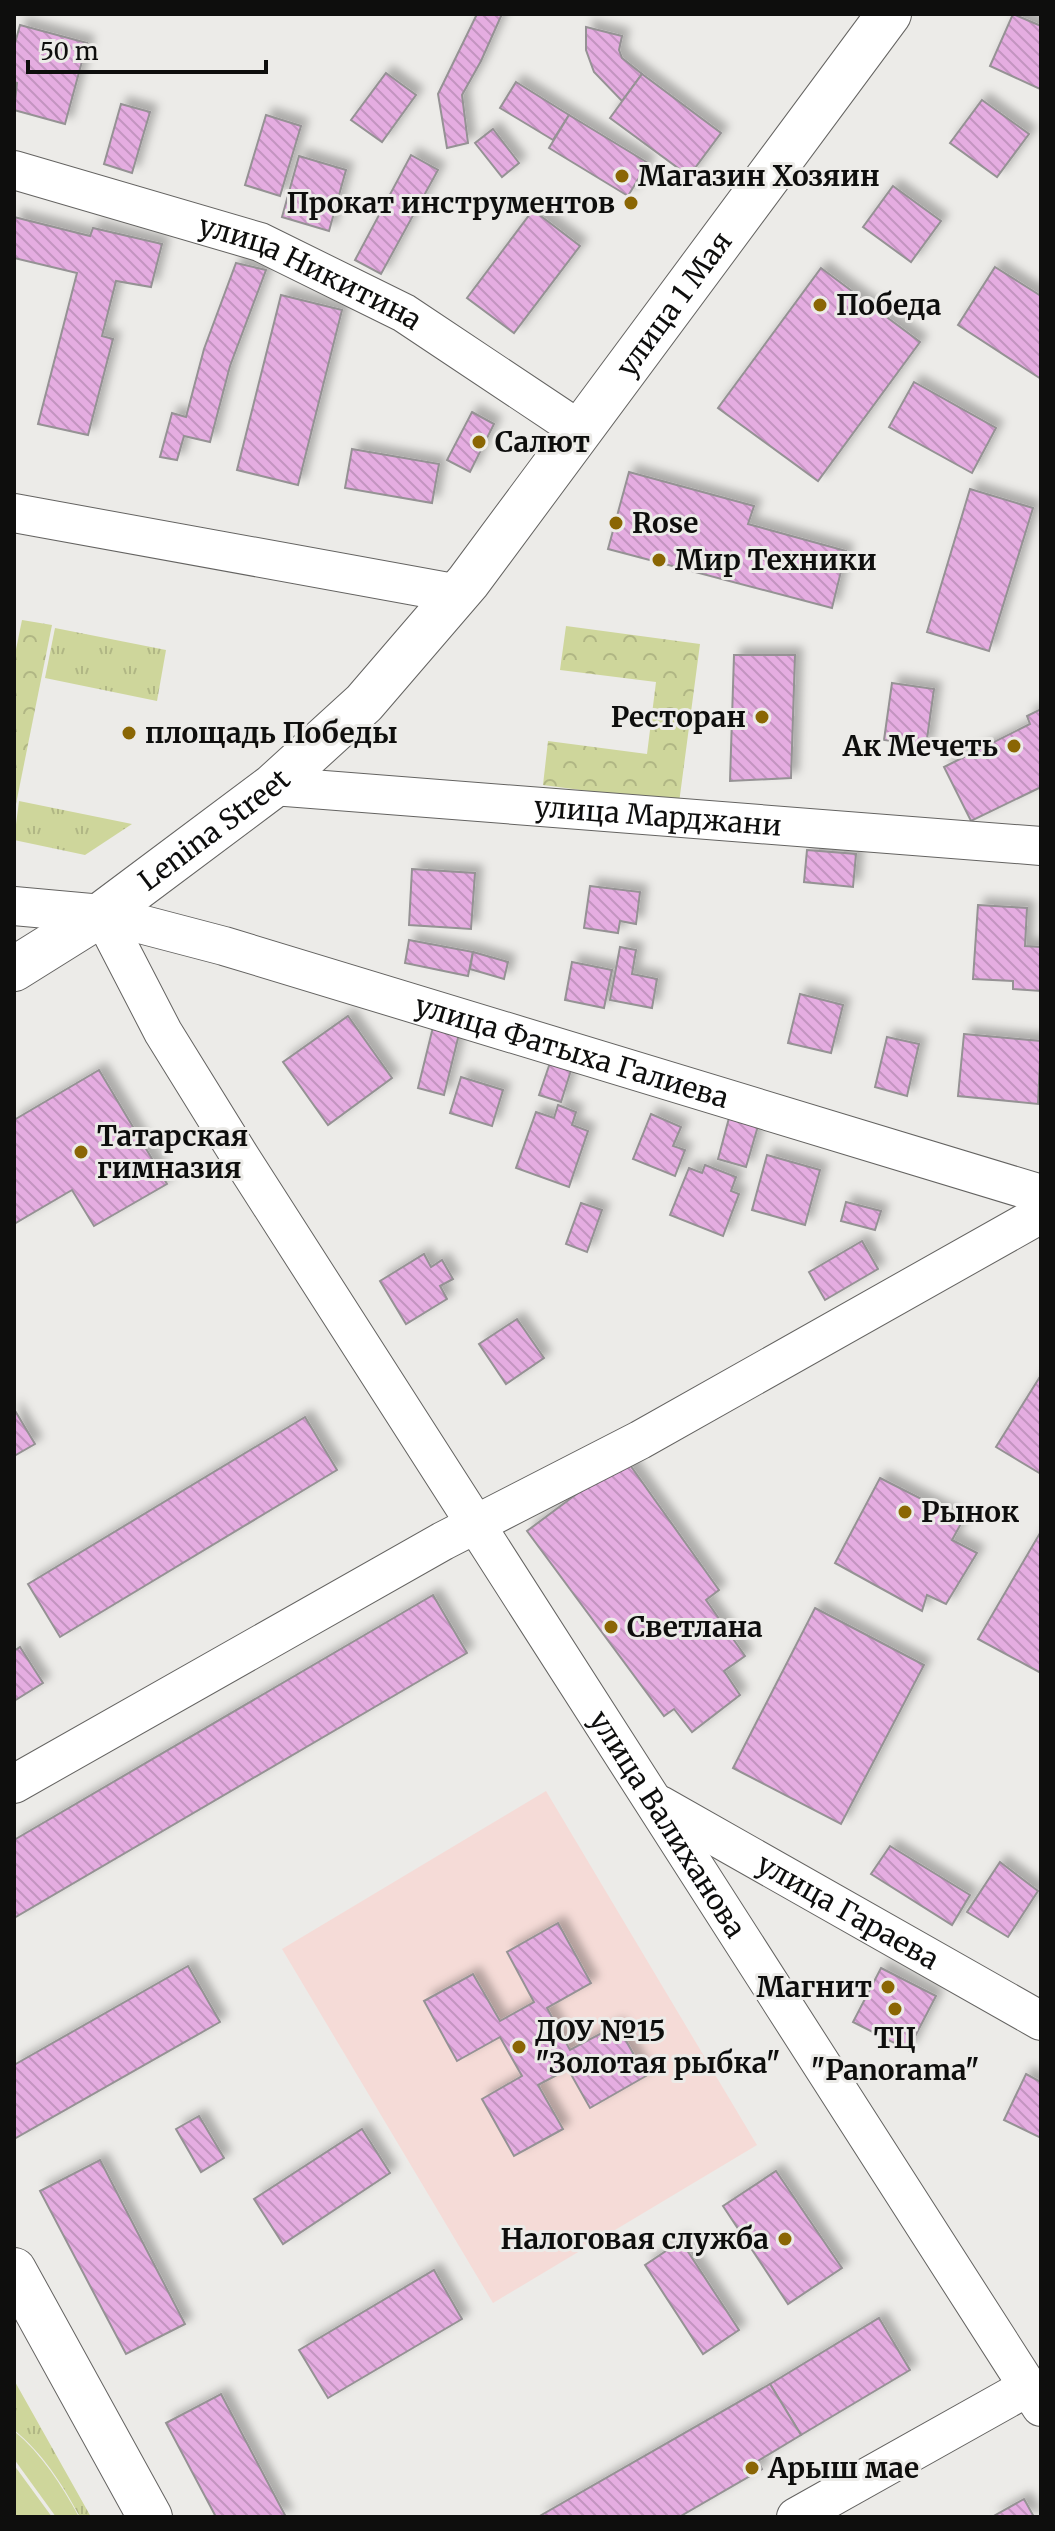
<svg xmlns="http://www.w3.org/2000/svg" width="1055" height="2531" viewBox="0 0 1055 2531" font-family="Merriweather,serif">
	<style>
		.education { fill: #f5dbd7 }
		.grass { fill: url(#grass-tufts) }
		.forest { fill: url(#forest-crowns) }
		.pitch { fill: #ced69b }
		.building { fill: url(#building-back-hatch); stroke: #959294; stroke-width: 2; filter: url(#shadow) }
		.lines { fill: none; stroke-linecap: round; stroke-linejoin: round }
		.street-casing { stroke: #646361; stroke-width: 40 }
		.secondary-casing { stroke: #646361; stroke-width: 46 }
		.street { stroke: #fff; stroke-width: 38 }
		.secondary { stroke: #fff; stroke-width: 44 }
		.poi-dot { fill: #8a6604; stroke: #ecebe8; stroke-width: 3 }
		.labels { text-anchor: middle; stroke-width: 6; stroke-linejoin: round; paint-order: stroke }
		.poi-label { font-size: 28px; font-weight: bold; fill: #0e0e0d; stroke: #ecebe8; text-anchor: start }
		.street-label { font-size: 28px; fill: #0e0e0d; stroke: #ecebe8 }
	</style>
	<defs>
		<pattern id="grass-tufts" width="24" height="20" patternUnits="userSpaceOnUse" patternTransform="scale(2)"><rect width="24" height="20" fill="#ced69b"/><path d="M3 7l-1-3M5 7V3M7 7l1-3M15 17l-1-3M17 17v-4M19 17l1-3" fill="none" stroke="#b0b684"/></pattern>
		<pattern id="forest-crowns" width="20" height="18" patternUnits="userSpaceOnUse" patternTransform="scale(2)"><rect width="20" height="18" fill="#ced69b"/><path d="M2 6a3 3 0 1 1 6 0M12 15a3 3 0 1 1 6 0" fill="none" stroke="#b0b684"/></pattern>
		<pattern id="building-back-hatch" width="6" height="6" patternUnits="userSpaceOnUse" patternTransform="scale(2)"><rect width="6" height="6" fill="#e5ade1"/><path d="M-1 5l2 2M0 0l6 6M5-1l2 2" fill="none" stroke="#c394c0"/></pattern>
		<filter id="shadow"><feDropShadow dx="7" dy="-7" stdDeviation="4" flood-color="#0004"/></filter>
	</defs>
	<rect width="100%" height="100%" fill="#ecebe8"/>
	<!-- education -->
	<polygon class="education" points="546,1791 757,2145 493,2303 282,1949"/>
	<!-- grass -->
	<g class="grass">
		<polygon points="55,628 166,650 157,701 45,678"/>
		<polygon points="19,801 132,824 85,855 14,840"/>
		<path d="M14 2380 91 2517H80C63 2485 42 2452 14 2430Z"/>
	</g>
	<!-- forest -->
	<g class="forest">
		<polygon points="22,620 52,625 14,814 14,659"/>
		<polygon points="566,626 700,644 679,803 543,785 548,741 647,754 656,682 560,670"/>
	</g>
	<!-- pitch -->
	<g class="pitch">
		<path d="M14 2431C42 2454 62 2486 79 2517H56L14 2459Z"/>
		<polygon points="14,2465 52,2517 14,2517"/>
	</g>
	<!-- building -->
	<g class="building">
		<polygon points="477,14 502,14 481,61 462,95 468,143 447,148 438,94"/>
		<polygon points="1013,14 1041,26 1040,89 990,66"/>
		<polygon points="20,25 87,43 65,124 14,110 17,83 14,82 14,47"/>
		<polygon points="586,27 622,36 619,50 622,58 642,74 622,101 594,72 586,50"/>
		<polygon points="386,73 416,95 382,142 351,120"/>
		<polygon points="642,74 721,133 689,176 610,118"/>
		<polygon points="516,82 569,115 553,140 500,108"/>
		<polygon points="982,100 1029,134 997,177 950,143"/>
		<polygon points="121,104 150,112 132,173 104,164"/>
		<polygon points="266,115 301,126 280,196 245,185"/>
		<polygon points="569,115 648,163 628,196 549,148"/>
		<polygon points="493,129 519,163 502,177 475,143"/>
		<polygon points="411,155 438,170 381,274 355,260"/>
		<polygon points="299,156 346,170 329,231 282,217"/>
		<polygon points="893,186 941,221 911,262 863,227"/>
		<polygon points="533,210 580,246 514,333 467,298"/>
		<polygon points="14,217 90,236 93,228 162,244 151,287 116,281 102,336 113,339 88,435 38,424 77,273 14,258"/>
		<polygon points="236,263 266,270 230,366 210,442 184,436 177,460 160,457 172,413 186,417 204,349"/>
		<polygon points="995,267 1041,296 1041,379 958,325"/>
		<polygon points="821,268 920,342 818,481 718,408"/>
		<polygon points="281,295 342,310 298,485 237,470"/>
		<polygon points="914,382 996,428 972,473 889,427"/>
		<polygon points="472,412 494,424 470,472 447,460"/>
		<polygon points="352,449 439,464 432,503 345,488"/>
		<polygon points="629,472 754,506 748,524 846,551 832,608 608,549"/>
		<polygon points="970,489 1033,508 989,651 927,632"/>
		<polygon points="734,655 795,655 791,778 730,781"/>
		<polygon points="892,683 934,689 926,746 884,740"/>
		<polygon points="1041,709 1041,787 971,821 944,767 1030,724 1027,716"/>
		<polygon points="807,850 856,854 853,887 804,882"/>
		<polygon points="412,869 475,873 471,929 409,925"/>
		<polygon points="590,886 640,892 636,924 620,921 618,933 584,928"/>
		<polygon points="978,905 1027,908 1025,946 1041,947 1041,991 1013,989 1013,981 973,979"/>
		<polygon points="409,940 473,952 468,976 405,963"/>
		<polygon points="620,947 636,950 632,974 657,979 652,1008 610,1000"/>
		<polygon points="473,952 508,962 504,979 470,969"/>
		<polygon points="572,962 612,970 604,1008 565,1000"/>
		<polygon points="800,994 843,1005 831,1053 788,1043"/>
		<polygon points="348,1016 392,1078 328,1125 283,1062"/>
		<polygon points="434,1023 460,1030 444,1095 418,1088"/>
		<polygon points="964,1034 1041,1041 1038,1104 958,1096"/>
		<polygon points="887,1037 919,1044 907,1096 875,1087"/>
		<polygon points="551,1060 572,1067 561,1102 539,1095"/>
		<polygon points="99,1070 167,1184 94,1226 72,1190 14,1224 14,1120"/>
		<polygon points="461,1077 503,1090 492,1126 450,1113"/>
		<polygon points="558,1105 576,1112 572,1125 588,1131 569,1187 516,1168 536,1112 554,1118"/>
		<polygon points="651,1114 681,1127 673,1146 685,1150 675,1176 633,1159"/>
		<polygon points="729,1118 758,1126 746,1167 718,1159"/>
		<polygon points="767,1155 820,1170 805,1225 752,1210"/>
		<polygon points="705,1165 736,1177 731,1191 739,1194 723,1236 670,1215 689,1168 702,1173"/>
		<polygon points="846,1202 881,1211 875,1230 841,1221"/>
		<polygon points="581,1203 602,1210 587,1252 566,1244"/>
		<polygon points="862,1241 878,1269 825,1300 809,1272"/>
		<polygon points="424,1254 431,1267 442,1260 453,1279 440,1286 447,1299 406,1324 380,1281"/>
		<polygon points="517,1319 544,1358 506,1384 479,1344"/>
		<polygon points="1041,1375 1041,1474 996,1447"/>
		<polygon points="14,1409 35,1444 14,1456"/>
		<polygon points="305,1417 337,1470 60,1637 28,1584"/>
		<polygon points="625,1458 719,1590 706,1600 745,1656 724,1671 740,1695 692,1732 674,1709 664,1716 527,1531"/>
		<polygon points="880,1478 963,1520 952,1540 977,1553 946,1604 927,1595 922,1611 835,1563"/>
		<polygon points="1040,1533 1041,1534 1041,1673 978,1639"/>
		<polygon points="433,1595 467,1653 14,1918 14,1840"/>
		<polygon points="815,1608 924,1665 841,1824 733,1768"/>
		<polygon points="20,1647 43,1683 14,1701 14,1651"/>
		<polygon points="890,1846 970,1895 952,1925 871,1874"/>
		<polygon points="1000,1862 1038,1891 1008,1937 967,1912"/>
		<polygon points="558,1923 591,1983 547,2008 570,2050 617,2025 646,2076 590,2108 568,2069 538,2085 563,2129 514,2156 482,2099 522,2076 500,2037 457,2061 424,2001 473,1974 500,2021 534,2002 507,1952"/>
		<polygon points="188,1966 220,2022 14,2139 14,2065"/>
		<polygon points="881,1968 936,1996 908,2050 853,2022"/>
		<polygon points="1026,2074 1041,2082 1041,2138 1004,2120"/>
		<polygon points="199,2116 224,2158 201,2172 176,2129"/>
		<polygon points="362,2129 390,2173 283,2244 254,2199"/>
		<polygon points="100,2160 185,2324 126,2354 40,2191"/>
		<polygon points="776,2171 842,2268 788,2304 723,2206"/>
		<polygon points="681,2241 739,2330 703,2354 645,2265"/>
		<polygon points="434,2270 462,2319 328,2398 299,2350"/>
		<polygon points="879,2318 910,2370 801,2435 770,2384"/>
		<polygon points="770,2384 801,2435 758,2461 762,2469 679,2517 538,2517"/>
		<polygon points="221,2394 286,2517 216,2517 166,2423"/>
		<polygon points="1024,2499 1034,2517 992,2517"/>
	</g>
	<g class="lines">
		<!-- street casing -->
		<g class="street-casing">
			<g id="street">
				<path id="s1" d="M14 170 260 242 404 313 581 431"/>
				<polyline points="14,513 459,594"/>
				<path id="s2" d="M273 786 1041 846"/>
				<path id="s3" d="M14 906 102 914 224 946 1041 1194"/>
				<path id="s4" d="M102 914 163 1032 241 1158 1041 2407"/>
				<polyline points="14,1784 443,1541 640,1440 1041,1214"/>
				<path id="s5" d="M660 1805 1041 2021"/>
				<polyline points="796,2517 1028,2387"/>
			</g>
		</g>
		<!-- secondary casing -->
		<g class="secondary-casing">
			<g id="secondary">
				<path id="s6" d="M14 969 102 914 273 786 364 703 468 582 889 14"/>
				<polyline points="14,2270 150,2517"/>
			</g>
		</g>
		<!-- street -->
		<use href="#street" class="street"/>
		<!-- secondary -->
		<use href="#secondary" class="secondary"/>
	</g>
	<!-- markers -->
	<g class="poi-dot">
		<circle cx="622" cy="176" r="8"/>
		<circle cx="631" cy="203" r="8"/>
		<circle cx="820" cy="305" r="8"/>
		<circle cx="479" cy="442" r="8"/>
		<circle cx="616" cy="523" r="8"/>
		<circle cx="659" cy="560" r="8"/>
		<circle cx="762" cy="717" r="8"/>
		<circle cx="129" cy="733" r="8"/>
		<circle cx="1014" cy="746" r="8"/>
		<circle cx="81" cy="1152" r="8"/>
		<circle cx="905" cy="1512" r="8"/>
		<circle cx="611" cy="1627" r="8"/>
		<circle cx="888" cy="1987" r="8"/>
		<circle cx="895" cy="2009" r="8"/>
		<circle cx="519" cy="2047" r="8"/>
		<circle cx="785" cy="2239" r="8"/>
		<circle cx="752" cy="2468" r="8"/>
	</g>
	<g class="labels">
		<!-- poi labels -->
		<g class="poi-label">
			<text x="638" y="186">Магазин Хозяин</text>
			<text x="615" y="213" text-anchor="end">Прокат инструментов</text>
			<text x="836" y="315">Победа</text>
			<text x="495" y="452">Салют</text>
			<text x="632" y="533">Rose</text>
			<text x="675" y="570">Мир Техники</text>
			<text x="746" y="727" text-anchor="end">Ресторан</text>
			<text x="145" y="743">площадь Победы</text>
			<text x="998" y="756" text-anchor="end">Ак Мечеть</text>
			<text x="97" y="1146">Татарская<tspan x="97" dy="32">гимназия</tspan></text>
			<text x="921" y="1522">Рынок</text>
			<text x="627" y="1637">Светлана</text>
			<text x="872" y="1997" text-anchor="end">Магнит</text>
			<text x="535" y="2041">ДОУ №15<tspan x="535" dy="32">"Золотая рыбка"</tspan></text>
			<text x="895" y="2048" text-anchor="middle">ТЦ<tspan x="895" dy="32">"Panorama"</tspan></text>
			<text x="769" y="2249" text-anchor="end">Налоговая служба</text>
			<text x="768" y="2478">Арыш мае</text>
		</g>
		<!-- street labels -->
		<g class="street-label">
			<text dy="10" stroke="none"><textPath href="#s1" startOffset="314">улица Никитина</textPath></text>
			<text dy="10" stroke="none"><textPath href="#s6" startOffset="946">улица 1 Мая</textPath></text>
			<text dy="10" stroke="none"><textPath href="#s2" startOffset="386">улица Марджани</textPath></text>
			<text dy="10" stroke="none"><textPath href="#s6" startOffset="244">Lenina Street</textPath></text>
			<text dy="10" stroke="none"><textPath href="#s3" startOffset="578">улица Фатыха Галиева</textPath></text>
			<text dy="10" stroke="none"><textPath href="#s4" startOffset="1072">улица Валиханова</textPath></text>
			<text dy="10" stroke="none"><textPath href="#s5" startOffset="216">улица Гараева</textPath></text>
		</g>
	</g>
	<!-- border -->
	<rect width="1055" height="2531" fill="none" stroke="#0e0e0d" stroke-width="32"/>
	<!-- scale -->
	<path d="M28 60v12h238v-12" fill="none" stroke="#0e0e0d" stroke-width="4"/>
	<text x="40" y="60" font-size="24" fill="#0e0e0d" stroke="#ecebe8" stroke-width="6" paint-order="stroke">50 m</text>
</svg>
